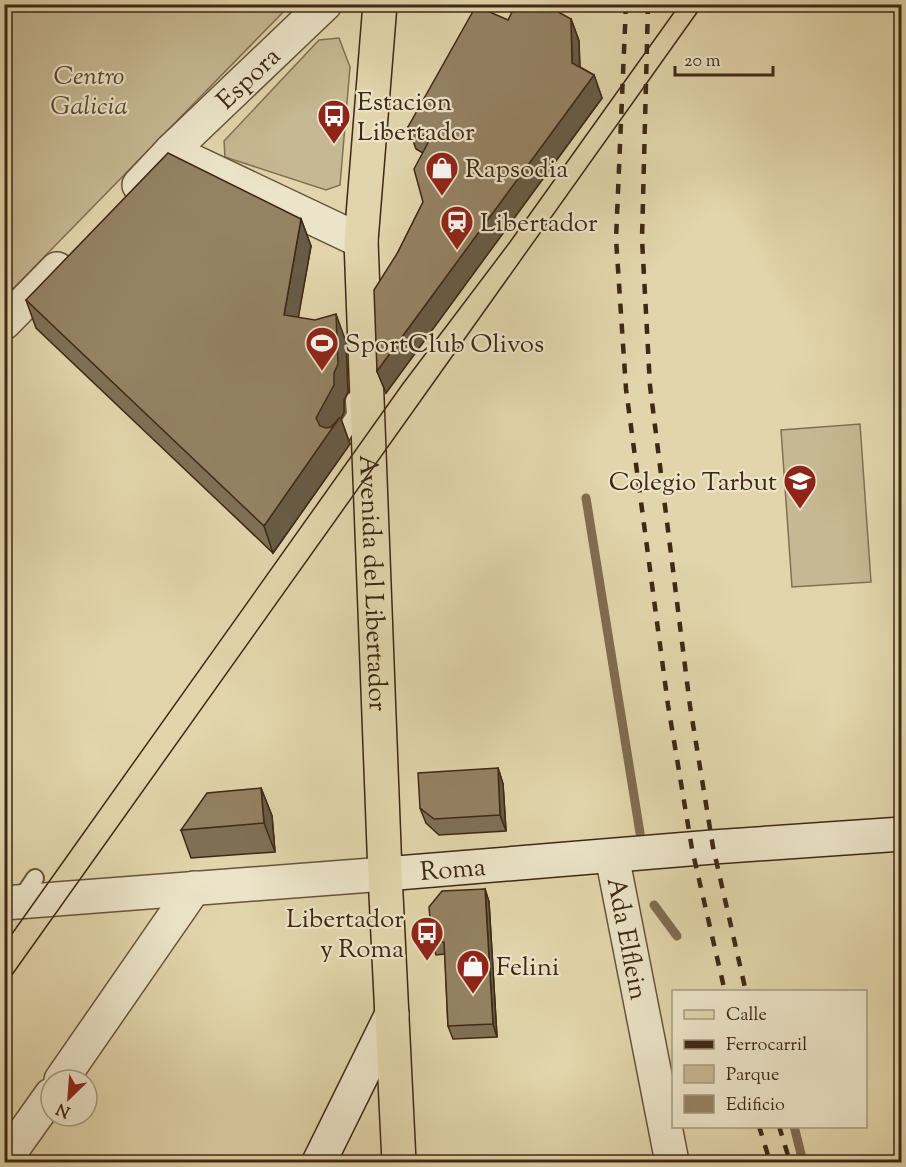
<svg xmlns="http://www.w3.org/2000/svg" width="906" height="1167" viewBox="0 0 906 1167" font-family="'Sorts Mill Goudy',serif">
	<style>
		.green { fill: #c6b892; stroke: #827054; stroke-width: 1.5 }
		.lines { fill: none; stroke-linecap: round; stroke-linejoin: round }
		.stream { stroke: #806c51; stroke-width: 9 }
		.lane-casing { stroke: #68533b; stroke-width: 20 }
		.street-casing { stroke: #68533b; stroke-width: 36 }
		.secondary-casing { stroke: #3f2816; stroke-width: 36 }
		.primary-casing { stroke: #3f2816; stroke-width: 36 }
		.lane { stroke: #ece4c8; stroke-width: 16 }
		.street { stroke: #ece4c8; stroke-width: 33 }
		.secondary { stroke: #ece4c8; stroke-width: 33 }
		.primary { stroke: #e2d5ab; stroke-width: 33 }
		.tram { stroke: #3f2816; stroke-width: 1.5 }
		.rail { stroke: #3f2816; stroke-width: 4.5; stroke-dasharray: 10 10; stroke-linecap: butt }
		.wall { fill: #7f7055; stroke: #3f2816; stroke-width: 1.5 }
		.shaded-wall { fill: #685b45; stroke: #3f2816; stroke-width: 1.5 }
		.building { fill: #948263; stroke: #3f2816; stroke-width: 1.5 }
		.labels { text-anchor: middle; stroke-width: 4.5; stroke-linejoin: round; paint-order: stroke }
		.park-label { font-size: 26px; font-style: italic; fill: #5a452f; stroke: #ece4c8 }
		.street-label { font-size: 26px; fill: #3f2816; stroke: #ece4c8 }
		.poi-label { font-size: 26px; fill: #3f2816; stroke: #ece4c8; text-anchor: start }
	</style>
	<rect width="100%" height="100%" fill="#e2d5ab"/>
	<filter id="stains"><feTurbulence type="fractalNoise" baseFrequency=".00333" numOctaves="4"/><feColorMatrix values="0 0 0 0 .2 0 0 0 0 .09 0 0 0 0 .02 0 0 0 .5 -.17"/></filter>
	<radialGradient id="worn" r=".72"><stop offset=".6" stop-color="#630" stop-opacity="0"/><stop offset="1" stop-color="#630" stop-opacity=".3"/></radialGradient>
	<!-- green -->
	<g class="green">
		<polygon points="5,4 290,5 5,297 4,5"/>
		<polygon points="339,38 350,67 340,185 326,190 225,157 224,141 319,40"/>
		<polygon points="860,424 871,582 792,587 781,430"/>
	</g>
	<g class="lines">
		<!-- stream -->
		<g class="stream">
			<polyline points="586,498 640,833"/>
			<polyline points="654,905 677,936"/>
			<polyline points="794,1126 803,1162"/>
		</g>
		<!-- lane casing -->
		<g class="lane-casing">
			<g id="lane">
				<polyline points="336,445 355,415 354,400"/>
				<polyline points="19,902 35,878"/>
			</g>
		</g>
		<!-- street casing -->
		<g class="street-casing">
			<g id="street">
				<polyline points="171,151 361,241"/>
				<path id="s1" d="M139 185 171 151 325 4"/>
				<polyline points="4,323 57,269"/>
				<path id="s2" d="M612 856 672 1162"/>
				<polyline points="4,903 385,874"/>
				<polyline points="61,1080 194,888"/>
				<polyline points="4,1161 51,1095"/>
			</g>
		</g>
		<!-- secondary casing -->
		<g class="secondary-casing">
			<g id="secondary">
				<path id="s3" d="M385 874 713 847 902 834"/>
				<polyline points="319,1162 392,1014"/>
			</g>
		</g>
		<!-- primary casing -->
		<g class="primary-casing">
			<g id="primary">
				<path id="s4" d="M380 4 361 241 385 874 399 1162"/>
			</g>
		</g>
		<!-- lane -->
		<use href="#lane" class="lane"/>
		<!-- street -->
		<use href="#street" class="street"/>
		<!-- secondary -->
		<use href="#secondary" class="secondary"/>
		<!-- primary -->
		<use href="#primary" class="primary"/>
		<!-- tram -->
		<g class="tram">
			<polyline points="4,945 402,385 510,242 680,4"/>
			<polyline points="4,986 703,4"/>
		</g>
		<!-- rail -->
		<g class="rail">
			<polyline points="626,4 616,239 626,389 668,705 692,849 725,992"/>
			<polyline points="648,4 642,239 650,386 690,706 713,847 746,992"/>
			<polyline points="759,1126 770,1162"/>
			<polyline points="779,1126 790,1162"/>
		</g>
	</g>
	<!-- wall -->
	<g class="wall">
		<polygon points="571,19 579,41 580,67 594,75 602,98 386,393 377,371 398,252 423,202 423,153 416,149 408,127"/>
		<polygon points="301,219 311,246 298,317 346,342 348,392 344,400 344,412 341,419 350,444 273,553 36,328 26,300"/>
		<polygon points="498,768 503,784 506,831 439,835 426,823 420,808"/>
		<polygon points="261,788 272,816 275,852 191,858 181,830"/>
		<polygon points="485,889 489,902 497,1037 453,1039 448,1026 445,954 436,955 432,942"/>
	</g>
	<!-- shaded-wall -->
	<g class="shaded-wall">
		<polygon points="571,19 579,41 580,85 572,63"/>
		<polygon points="594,75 602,98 386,393 377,371"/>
		<polygon points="301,219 311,246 294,342 284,315"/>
		<polygon points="336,314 346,342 348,392 344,400 344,412 341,419 350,444 273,553 264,526 316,418 334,373"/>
		<polygon points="498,768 503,784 506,831 500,815"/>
		<polygon points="261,788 272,816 275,852 264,823"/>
		<polygon points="485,889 489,902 497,1037 493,1024"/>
	</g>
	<!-- building -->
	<g class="building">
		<polygon points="516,4 544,4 571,19 572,63 594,75 377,371 374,290 398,252 423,202 414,169 430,139 408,127 476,6 508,20"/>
		<polygon points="168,153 301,219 284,315 315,320 336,314 338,364 334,373 334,385 316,418 320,426 326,428 331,427 340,417 264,526 26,300"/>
		<polygon points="498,768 500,815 434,819 420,808 418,773"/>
		<polygon points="261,788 264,823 181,830 207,793"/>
		<polygon points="485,889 493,1024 448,1026 444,942 432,942 429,907 442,891"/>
	</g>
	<!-- icons -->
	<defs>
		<g id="bus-pin" transform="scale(1.725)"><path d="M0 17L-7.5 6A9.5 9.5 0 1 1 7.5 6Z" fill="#8f2418" stroke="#ece4c8"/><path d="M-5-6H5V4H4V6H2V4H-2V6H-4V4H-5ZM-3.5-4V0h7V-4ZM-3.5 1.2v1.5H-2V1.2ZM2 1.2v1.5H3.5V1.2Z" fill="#fff"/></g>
		<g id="shop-pin" transform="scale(1.725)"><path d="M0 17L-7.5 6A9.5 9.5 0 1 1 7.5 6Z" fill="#8f2418" stroke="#ece4c8"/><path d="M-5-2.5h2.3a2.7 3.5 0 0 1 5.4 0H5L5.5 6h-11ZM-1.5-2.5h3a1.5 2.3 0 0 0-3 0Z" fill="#fff"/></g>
		<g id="station-pin" transform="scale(1.725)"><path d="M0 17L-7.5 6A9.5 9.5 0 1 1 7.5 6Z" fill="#8f2418" stroke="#ece4c8"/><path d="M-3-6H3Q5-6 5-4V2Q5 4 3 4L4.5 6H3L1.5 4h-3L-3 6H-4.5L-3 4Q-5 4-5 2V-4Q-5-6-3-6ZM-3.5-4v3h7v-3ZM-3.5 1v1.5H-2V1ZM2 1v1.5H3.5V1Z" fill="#fff"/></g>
		<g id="stadium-pin" transform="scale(1.725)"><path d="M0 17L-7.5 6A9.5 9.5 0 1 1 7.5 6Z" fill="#8f2418" stroke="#ece4c8"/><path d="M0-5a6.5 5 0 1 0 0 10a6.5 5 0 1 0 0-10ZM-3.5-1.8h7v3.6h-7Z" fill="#fff"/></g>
		<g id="school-pin" transform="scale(1.725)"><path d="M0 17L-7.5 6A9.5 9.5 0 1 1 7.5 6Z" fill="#8f2418" stroke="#ece4c8"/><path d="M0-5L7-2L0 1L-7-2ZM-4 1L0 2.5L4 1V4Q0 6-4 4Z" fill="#fff"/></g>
	</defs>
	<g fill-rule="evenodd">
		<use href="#bus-pin" x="334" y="116"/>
		<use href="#shop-pin" x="442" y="168"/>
		<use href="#station-pin" x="457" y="222"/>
		<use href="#stadium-pin" x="322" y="343"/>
		<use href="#school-pin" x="800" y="481"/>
		<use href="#bus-pin" x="427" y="933"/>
		<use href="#shop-pin" x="473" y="966"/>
	</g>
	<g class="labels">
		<!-- park labels -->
		<g class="park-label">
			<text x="89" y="84">Centro<tspan x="89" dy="30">Galicia</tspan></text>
		</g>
		<!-- street labels -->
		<g class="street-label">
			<text dy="9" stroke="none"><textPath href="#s1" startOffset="153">Espora</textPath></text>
			<text dy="9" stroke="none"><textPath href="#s4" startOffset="580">Avenida del Libertador</textPath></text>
			<text dy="9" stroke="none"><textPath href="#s3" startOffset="68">Roma</textPath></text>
			<text dy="9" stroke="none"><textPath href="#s2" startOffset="84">Ada Elflein</textPath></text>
		</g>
		<!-- poi labels -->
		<g class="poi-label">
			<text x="357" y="110">Estacion<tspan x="357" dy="30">Libertador</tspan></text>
			<text x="465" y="177">Rapsodia</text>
			<text x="480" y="231">Libertador</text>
			<text x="345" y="352">SportClub Olivos</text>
			<text x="777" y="490" text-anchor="end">Colegio Tarbut</text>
			<text x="404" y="927" text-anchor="end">Libertador<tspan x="404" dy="30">y Roma</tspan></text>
			<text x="496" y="975">Felini</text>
		</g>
	</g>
	<!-- margin -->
	<rect width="906" height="1167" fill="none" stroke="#e2d5ab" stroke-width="24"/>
	<rect x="6" y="6" width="894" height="1155" fill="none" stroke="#3f2816" stroke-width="3"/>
	<rect x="12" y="12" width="882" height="1143" fill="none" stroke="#3f2816" stroke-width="1.5"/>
	<!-- legend -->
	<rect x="672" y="990" width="195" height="138" fill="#ece4c8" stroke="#a79981" stroke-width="1.5"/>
	<rect x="684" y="1010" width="30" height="9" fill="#e2d5ab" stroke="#a79981" stroke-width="1.5"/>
	<text x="726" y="1020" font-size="18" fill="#3f2816">Calle</text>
	<rect x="684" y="1040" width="30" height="9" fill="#3f2816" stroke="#a79981" stroke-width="1.5"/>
	<text x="726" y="1050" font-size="18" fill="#3f2816">Ferrocarril</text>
	<rect x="684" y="1065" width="30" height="18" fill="#c6b892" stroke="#a79981" stroke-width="1.5"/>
	<text x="726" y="1080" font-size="18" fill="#3f2816">Parque</text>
	<rect x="684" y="1095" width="30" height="18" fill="#948263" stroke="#a79981" stroke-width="1.5"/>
	<text x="726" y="1110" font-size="18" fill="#3f2816">Edificio</text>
	<!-- north arrow -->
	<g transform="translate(69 1098) rotate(205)"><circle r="28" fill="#ece4c8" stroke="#a79981" stroke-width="1.5"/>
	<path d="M0-4.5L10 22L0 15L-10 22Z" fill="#8f2418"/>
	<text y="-9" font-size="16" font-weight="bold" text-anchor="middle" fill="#3f2816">N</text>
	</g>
	<!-- scale -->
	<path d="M675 66v9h98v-9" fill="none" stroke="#3f2816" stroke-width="3"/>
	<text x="684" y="66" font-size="18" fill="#3f2816" stroke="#ece4c8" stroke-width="4.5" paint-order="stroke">20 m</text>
	<rect width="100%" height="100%" filter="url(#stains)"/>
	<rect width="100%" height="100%" fill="url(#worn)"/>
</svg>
